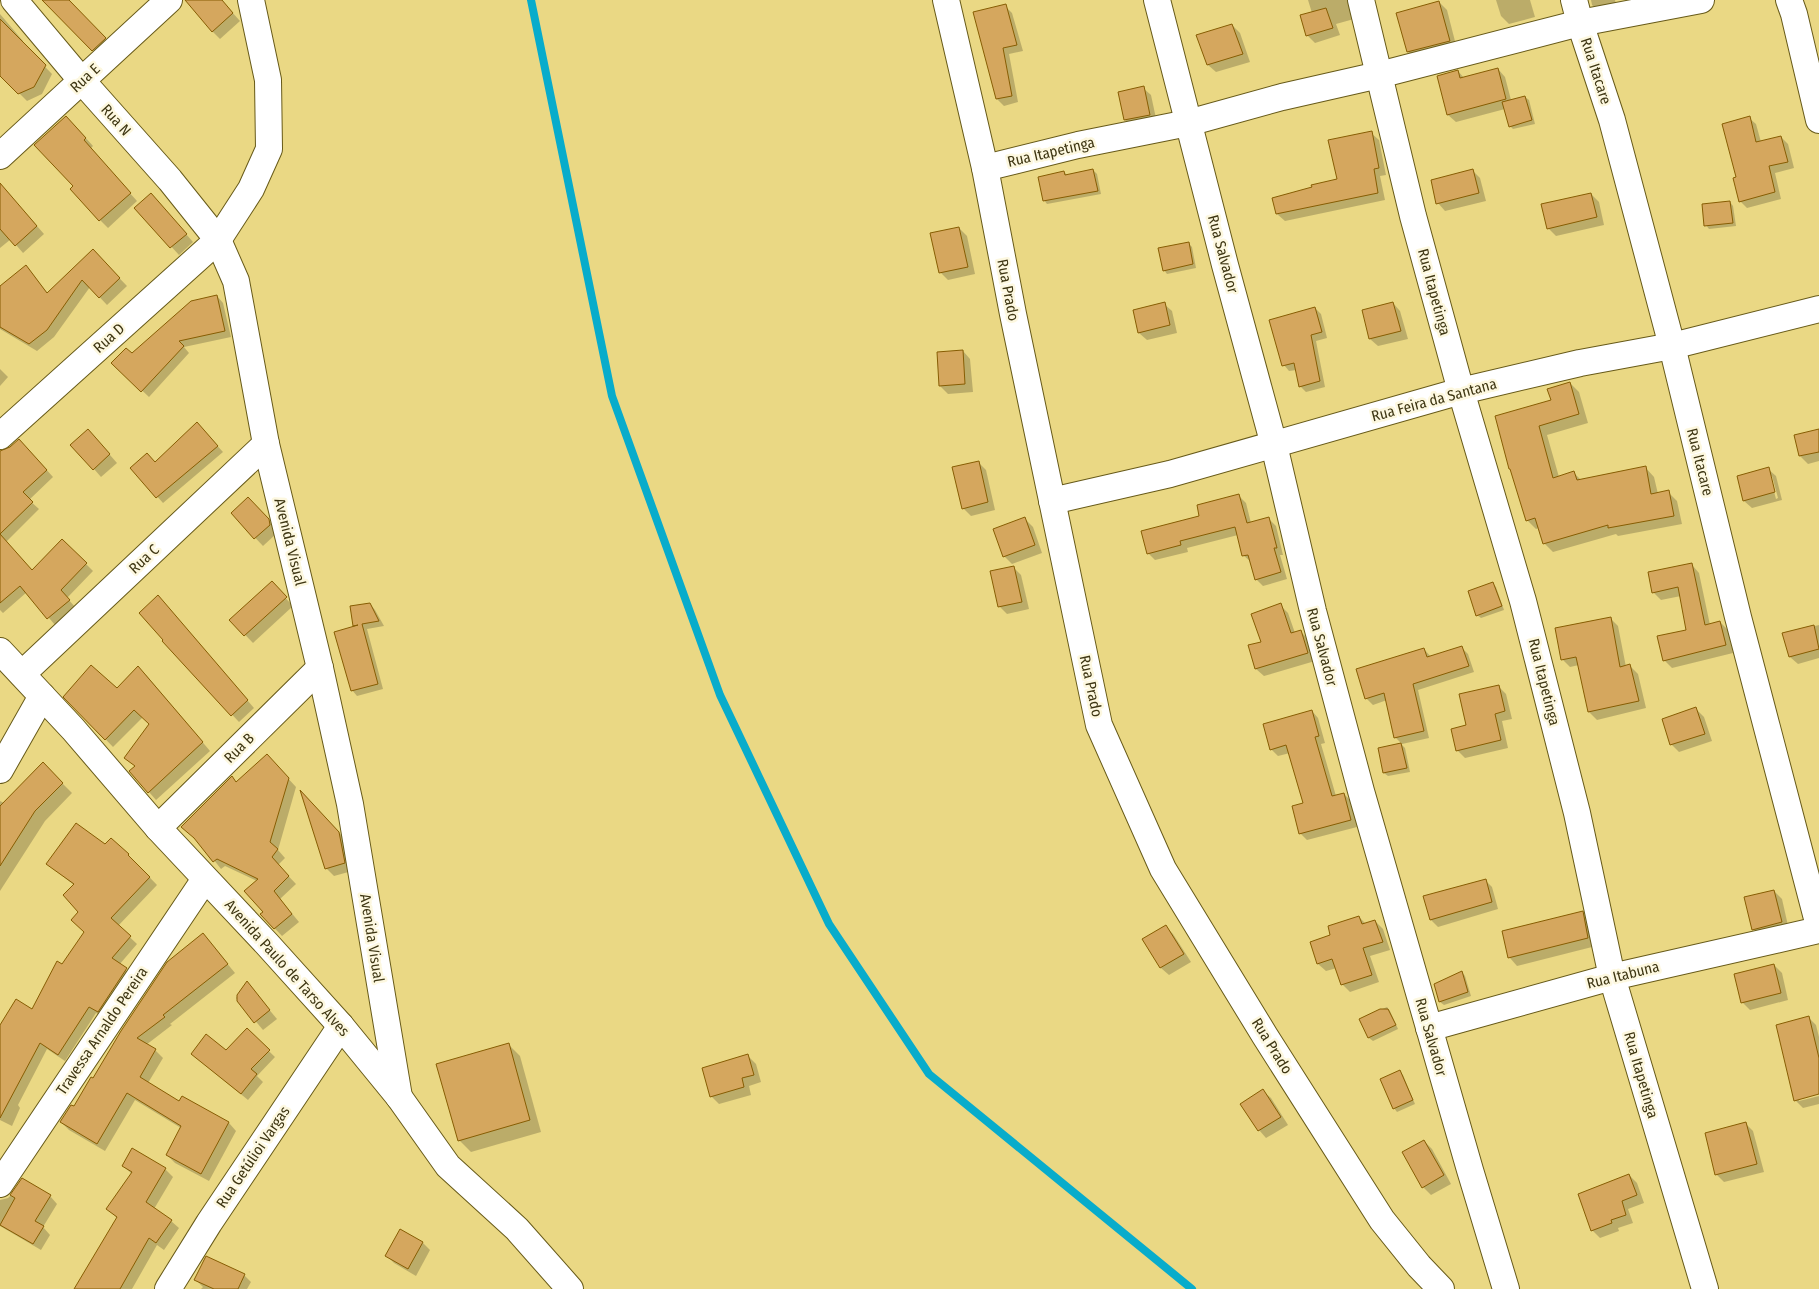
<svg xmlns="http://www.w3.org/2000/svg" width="1819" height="1289" viewBox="0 0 1819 1289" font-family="'Fira Sans Condensed',sans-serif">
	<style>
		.shadow { fill: #0003; fill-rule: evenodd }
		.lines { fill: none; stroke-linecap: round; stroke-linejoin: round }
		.stream { stroke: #08accb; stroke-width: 8 }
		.building { fill: #d5a75e; stroke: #875d03 }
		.street-casing { stroke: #675a19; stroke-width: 28 }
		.street { stroke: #fff; stroke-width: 26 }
		.labels { text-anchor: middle; stroke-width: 5; stroke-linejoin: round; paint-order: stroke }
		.street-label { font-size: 15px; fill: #3e3613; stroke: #fdf8e0 }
	</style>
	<rect width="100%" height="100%" fill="#ead884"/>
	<!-- shadow -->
	<g class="shadow">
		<polygon points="44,0 68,0 112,46 100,57"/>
		<polygon points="221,0 240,21 220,39 212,31"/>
		<polygon points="1308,0 1349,0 1354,19 1336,24 1340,35 1315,43 1307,35 1312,13"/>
		<polygon points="1496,0 1530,0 1535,17 1509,24 1501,16"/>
		<polygon points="1591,0 1615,0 1617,8 1600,12 1592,5"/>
		<polygon points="1439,2 1447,10 1457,49 1416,59 1408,52"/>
		<polygon points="1005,6 1012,13 1023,51 1009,54 1018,102 1004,106 997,99"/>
		<polygon points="0,14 23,41 21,42 52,74 42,94 27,101 0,74"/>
		<polygon points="1232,25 1240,33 1250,62 1216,72 1208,65"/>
		<polygon points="1498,69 1505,77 1511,100 1525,97 1529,100 1535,124 1513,129 1510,126 1505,109 1456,122 1448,115 1458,71 1464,78"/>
		<polygon points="1143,88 1151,95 1157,123 1133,128 1125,120 1119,93"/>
		<polygon points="1749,118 1756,124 1761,142 1781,137 1788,144 1794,168 1775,173 1781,199 1747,208 1740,201 1738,178"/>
		<polygon points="74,125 93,146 90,149 137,201 108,228 100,220 75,186"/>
		<polygon points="1371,133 1379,140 1386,175 1380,176 1385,200 1285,221 1277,214 1274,199 1338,180"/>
		<polygon points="1093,170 1097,174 1101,194 1047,204 1044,200 1064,172 1068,176"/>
		<polygon points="1473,171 1480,178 1486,201 1445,211 1438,203"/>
		<polygon points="0,184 44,234 23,253 11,239 0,248"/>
		<polygon points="1591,194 1599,202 1604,225 1556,236 1548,228"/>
		<polygon points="158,202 193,242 179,255 136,208"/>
		<polygon points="1730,202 1733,206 1736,226 1709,229 1706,225"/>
		<polygon points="959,228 967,236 975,274 948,280 940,272"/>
		<polygon points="1188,243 1192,247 1196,268 1167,274 1164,270"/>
		<polygon points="93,251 127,286 107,305 90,287 54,337 37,351 0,329 0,288 33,275 48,294"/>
		<polygon points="217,296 223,303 231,337 184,347 189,353 149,397 113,363 132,355"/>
		<polygon points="1393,303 1400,311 1408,339 1378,346 1370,339"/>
		<polygon points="1164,304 1172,311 1177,333 1147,340 1139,333"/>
		<polygon points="1315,308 1321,314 1327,338 1316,341 1325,387 1306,392 1300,386 1297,370 1289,371 1284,365"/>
		<polygon points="963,351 970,359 973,392 948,394 940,386"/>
		<polygon points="0,369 8,377 0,386"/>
		<polygon points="1570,383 1579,392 1588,423 1547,435 1559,477 1574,473 1582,481 1645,467 1654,477 1658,494 1668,492 1677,501 1682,524 1618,536 1616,534 1553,552 1544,543 1539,528 1536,529 1527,520 1512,471 1552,401"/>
		<polygon points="203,430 223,452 163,503 132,468 155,464"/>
		<polygon points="1819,430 1819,461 1808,464 1800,456 1796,436"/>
		<polygon points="96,439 117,463 101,477 94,469"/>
		<polygon points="26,447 53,477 29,500 39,509 6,542 32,571 62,540 93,571 67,598 76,608 55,625 27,592 3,613 0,610 0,452"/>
		<polygon points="979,463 986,470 995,510 971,516 963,508"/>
		<path d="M1768 469 1776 476 1782 500 1752 508 1744 501ZM1770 476H1772L1778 498 1776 499Z"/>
		<polygon points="1239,496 1246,503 1251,523 1269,519 1276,526 1283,555 1280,555 1287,579 1263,586 1256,579 1251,562 1243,555 1238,535 1187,548 1188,552 1155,560 1148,553 1201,516"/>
		<polygon points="256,506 276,528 277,533 263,546 232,513"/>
		<polygon points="1025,519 1033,527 1042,553 1012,564 1004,556"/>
		<polygon points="1692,565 1699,573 1710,625 1720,622 1728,630 1733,653 1672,668 1664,660 1687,630 1681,596 1661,600 1653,592"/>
		<polygon points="1013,567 1021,575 1029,609 1007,614 999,606"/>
		<polygon points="1493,584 1496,587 1504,610 1481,618 1477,615"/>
		<polygon points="279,591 293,606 253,643 231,620"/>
		<polygon points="164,604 254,708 239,722 163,641"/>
		<polygon points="370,604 375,610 384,626 367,629 383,689 357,696 352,690 356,627 354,625"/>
		<polygon points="1280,605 1288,613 1295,633 1300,631 1308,639 1315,661 1264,676 1256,669 1263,642"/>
		<polygon points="1610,618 1618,626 1626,667 1630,666 1638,674 1646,708 1597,720 1589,712 1579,665 1570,667 1562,659"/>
		<polygon points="1819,625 1819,658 1798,664 1790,657 1784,634"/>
		<polygon points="1461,647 1468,654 1474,672 1418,690 1429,738 1402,744 1395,737 1387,700 1373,705 1366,698 1424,649 1431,657"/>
		<polygon points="146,675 210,751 156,800 149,792 136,767 126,757 151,724 143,717 113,747 65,697 117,690"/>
		<polygon points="1498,686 1506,694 1512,719 1502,721 1508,748 1465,758 1457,750 1468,726"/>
		<polygon points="1696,709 1704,717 1712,741 1679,752 1671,744"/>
		<polygon points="1312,711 1318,718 1325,743 1321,744 1336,796 1344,794 1351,801 1357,827 1307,840 1300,833 1304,804 1290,753 1278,756 1271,749"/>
		<polygon points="1401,744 1405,748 1410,772 1388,776 1384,773 1379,749"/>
		<polygon points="274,763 296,787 278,850 285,858 278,865 296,884 280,899 299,922 282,936 262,915 265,912 257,881 225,866 221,869 199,841 237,784"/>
		<polygon points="43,764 72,793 45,821 0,891 0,801 4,803"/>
		<polygon points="303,794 347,841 352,871 334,876 327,869"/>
		<polygon points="111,840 128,855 157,885 118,926 137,944 119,965 133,976 105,1018 96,1013 65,1061 47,1049 18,1105 20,1108 12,1126 0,1120 0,1027 33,1011 86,932 75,886 48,864 106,846"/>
		<polygon points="1485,880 1492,887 1498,909 1438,927 1431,920"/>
		<polygon points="1774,891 1782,899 1789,930 1761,937 1754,929"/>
		<polygon points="1582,912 1590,920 1596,946 1517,966 1510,958 1503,932"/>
		<polygon points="1359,917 1366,924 1375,921 1383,929 1390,950 1370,956 1379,982 1350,992 1342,984 1337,968 1326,971 1318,964 1332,936"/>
		<polygon points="1165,926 1173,934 1191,962 1169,975 1161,968 1144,939"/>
		<polygon points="203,934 235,973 170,1024 172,1025 146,1045 155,1050 163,1058 148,1083 180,1103 183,1098 229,1123 236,1131 209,1181 175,1163 167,1155 181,1128 135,1100 105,1151 69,1130 61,1122 74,1108 122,1032"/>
		<polygon points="1774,965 1782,973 1788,1000 1750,1010 1742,1002"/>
		<polygon points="1462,972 1465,976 1471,996 1444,1005 1440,1002"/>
		<polygon points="247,983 277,1019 263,1030 236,998"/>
		<polygon points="1387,1007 1390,1011 1398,1029 1373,1041 1369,1038 1360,1019"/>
		<polygon points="1808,1017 1816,1025 1819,1037 1819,1093 1799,1098 1799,1101 1819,1096 1819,1104 1803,1108 1795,1100"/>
		<polygon points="247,1030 275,1057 257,1076 263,1082 248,1100 192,1054 227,1052"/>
		<polygon points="508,1044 520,1056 541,1132 471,1152 459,1140"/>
		<polygon points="748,1056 756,1064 761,1082 749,1086 751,1095 719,1104 711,1096"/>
		<polygon points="1400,1072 1403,1075 1415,1104 1397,1112 1394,1108"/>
		<polygon points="1263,1091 1271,1098 1288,1125 1266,1138 1259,1130"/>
		<polygon points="1745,1123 1753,1131 1764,1172 1724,1182 1716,1174"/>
		<polygon points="1424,1141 1432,1149 1451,1184 1431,1195 1423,1187"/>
		<polygon points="133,1150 165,1169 173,1177 154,1209 171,1221 179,1228 164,1250 157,1245 132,1289 75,1289 117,1218 108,1209 132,1174 123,1166"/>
		<polygon points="1629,1175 1637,1183 1644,1203 1628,1209 1633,1223 1618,1228 1619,1231 1600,1238 1592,1230"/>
		<polygon points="13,1193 50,1196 57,1204 43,1227 50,1235 41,1250 0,1226 0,1200 8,1198"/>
		<polygon points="423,1243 430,1250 416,1276 394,1263 387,1256"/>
		<polygon points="244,1275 251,1282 247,1289 201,1289 203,1287 196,1280"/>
	</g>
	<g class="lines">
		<!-- stream -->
		<polyline class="stream" points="531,0 612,396 720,695 829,924 929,1074 1192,1289"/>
	</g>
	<!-- building -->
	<g class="building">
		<polygon points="42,0 69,0 106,38 92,51"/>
		<polygon points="185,0 222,0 233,13 212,32"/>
		<polygon points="1439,1 1450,41 1407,52 1396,13"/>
		<polygon points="1006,4 1017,45 1003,48 1012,96 996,99 973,12"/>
		<polygon points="1326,8 1333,28 1306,36 1300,15"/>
		<polygon points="0,19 46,65 34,87 18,94 0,76"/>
		<polygon points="1232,24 1243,54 1207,65 1196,35"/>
		<polygon points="1498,68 1506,99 1447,115 1437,76 1458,70 1460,78"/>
		<polygon points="1144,86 1150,115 1124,120 1118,92"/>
		<polygon points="1525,96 1532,120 1509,127 1502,102"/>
		<polygon points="66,116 86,138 84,140 131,193 99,221 70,189 73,186 34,145"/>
		<polygon points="1750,116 1756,142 1781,136 1788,162 1769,166 1775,192 1739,202 1733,178 1736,177 1722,124"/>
		<polygon points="1372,131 1379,168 1374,169 1378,193 1276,214 1272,198 1312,187 1311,185 1337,179 1328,140"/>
		<polygon points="1093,169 1098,191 1043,201 1038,177 1064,171 1065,175"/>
		<polygon points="1473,169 1479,193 1436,204 1431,180"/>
		<polygon points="0,183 37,226 15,246 0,229"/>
		<polygon points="151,193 187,234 170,248 134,208"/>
		<polygon points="1591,193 1597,217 1547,229 1541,204"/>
		<polygon points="1730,201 1733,223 1704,226 1702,204"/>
		<polygon points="959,227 968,267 939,273 930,233"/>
		<polygon points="1189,242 1193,264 1163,271 1158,248"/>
		<polygon points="93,249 120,278 99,298 82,280 47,330 29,344 0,327 0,286 26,265 47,293"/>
		<polygon points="217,295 225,331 179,341 184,346 141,392 111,363 126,348 132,353 191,301"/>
		<polygon points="1165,302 1170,325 1138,333 1133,310"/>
		<polygon points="1393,302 1401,331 1369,339 1362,310"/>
		<polygon points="1315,307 1322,332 1311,335 1320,381 1299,387 1294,363 1282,366 1269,320"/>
		<polygon points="963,350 965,384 939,386 937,352"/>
		<polygon points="1570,382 1579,414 1539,426 1553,478 1574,471 1577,480 1646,466 1651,494 1669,490 1674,516 1608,528 1608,525 1543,544 1535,518 1526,521 1510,469 1509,469 1495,416 1551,400 1547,389"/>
		<polygon points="197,422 218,446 156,498 130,468 147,453 155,462"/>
		<polygon points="88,429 110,454 93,470 70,445"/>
		<polygon points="1819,429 1819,452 1799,456 1794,435"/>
		<polygon points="19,439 47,470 23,492 33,502 0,534 32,570 62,539 87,563 61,590 70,600 47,619 20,586 0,603 0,451 10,447"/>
		<polygon points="979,461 988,502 962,509 952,467"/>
		<polygon points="1769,467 1775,492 1743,501 1737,476"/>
		<polygon points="1239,494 1247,523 1269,517 1277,548 1274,548 1281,572 1255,580 1248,555 1242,556 1235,527 1180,541 1181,545 1147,554 1141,531 1199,516 1197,505"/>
		<polygon points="248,497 269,519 270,525 254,539 231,513"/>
		<polygon points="1025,517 1035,545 1003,557 993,529"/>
		<polygon points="1692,563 1705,625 1720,621 1726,645 1663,661 1657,636 1686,630 1678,587 1652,593 1648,572"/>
		<polygon points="1014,566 1022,602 998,607 990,571"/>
		<polygon points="272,581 287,597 244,636 229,620"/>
		<polygon points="1493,582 1502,606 1476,616 1468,591"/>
		<polygon points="158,595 248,700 231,716 162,641 163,640 139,613"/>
		<polygon points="370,603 379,621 362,624 378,684 351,691 334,632 358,625 353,626 350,606"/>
		<polygon points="1281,603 1291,633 1301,630 1308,653 1255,669 1248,645 1261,642 1251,614"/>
		<polygon points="1611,617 1620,667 1630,664 1639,701 1588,712 1576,657 1561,660 1555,628"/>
		<polygon points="1814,625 1819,649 1789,657 1782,633"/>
		<polygon points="1462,646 1469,666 1413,684 1424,731 1394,738 1384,693 1365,699 1356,669 1424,648 1427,657"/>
		<polygon points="91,665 117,688 138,666 203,742 148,793 129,771 135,766 124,758 149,724 134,710 105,740 63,697"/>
		<polygon points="1499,685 1505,711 1495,714 1501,740 1456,751 1451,729 1466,725 1459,694"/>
		<polygon points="1696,707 1705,734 1670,745 1662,719"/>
		<polygon points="1312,710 1319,736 1315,737 1332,796 1344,793 1351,820 1299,834 1292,806 1303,803 1286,745 1270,750 1263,724"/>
		<polygon points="1401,743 1407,768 1383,773 1378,748"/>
		<polygon points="267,754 289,778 270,842 278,849 272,857 289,876 274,891 292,914 274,929 260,914 263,912 244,891 258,879 217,859 213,862 194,838 181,827 232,776 236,782"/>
		<polygon points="43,762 63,783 35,811 0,866 0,806"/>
		<polygon points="300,790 339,832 345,863 325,869"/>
		<polygon points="76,823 105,844 111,838 129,854 128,855 150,877 111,918 131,936 112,958 127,968 98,1012 89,1007 58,1055 40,1043 0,1118 0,1025 16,999 32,1009 57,961 62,964 84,932 71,920 78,912 63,895 74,884 46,864"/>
		<polygon points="1486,879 1492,902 1430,920 1423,896"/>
		<polygon points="1774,890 1782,922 1752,930 1744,897"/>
		<polygon points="1583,911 1588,938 1508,958 1502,931"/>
		<polygon points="1359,916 1362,924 1375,920 1383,942 1363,948 1372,975 1341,985 1332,959 1317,964 1310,942 1330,935 1328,926"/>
		<polygon points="1166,925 1184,954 1160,968 1142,939"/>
		<polygon points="203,933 228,964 163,1015 165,1017 137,1038 156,1049 140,1077 179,1101 182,1096 229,1122 201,1174 166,1155 181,1126 127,1093 97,1144 60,1122 71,1105 74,1106 91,1077 93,1078 121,1031 167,962"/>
		<polygon points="1774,964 1781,993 1741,1003 1734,974"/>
		<polygon points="1462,971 1468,992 1439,1002 1434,984"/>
		<polygon points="247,981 270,1010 254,1023 237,1001 237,995"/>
		<polygon points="1380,1009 1388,1009 1396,1025 1368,1038 1359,1019"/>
		<polygon points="1809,1016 1819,1058 1819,1094 1794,1101 1776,1025"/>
		<polygon points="247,1028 270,1050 251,1069 257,1074 241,1094 191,1054 206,1034 226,1050"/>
		<polygon points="509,1043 530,1120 458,1141 436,1064"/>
		<polygon points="748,1054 754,1075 742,1078 744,1087 710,1097 702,1068"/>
		<polygon points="1400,1070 1413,1100 1393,1109 1380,1079"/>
		<polygon points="1263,1089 1281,1117 1258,1131 1240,1104"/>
		<polygon points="1746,1122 1757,1164 1715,1175 1705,1133"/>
		<polygon points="1424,1140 1444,1175 1422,1188 1402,1152"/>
		<polygon points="132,1148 166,1168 146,1202 172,1220 156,1243 149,1238 120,1289 74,1289 117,1217 106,1209 132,1172 122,1166"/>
		<polygon points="1629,1174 1637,1195 1622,1201 1626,1215 1611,1220 1612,1223 1591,1231 1578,1194"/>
		<polygon points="22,1178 51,1195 35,1221 44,1226 33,1244 0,1225 15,1198 10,1195"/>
		<polygon points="400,1229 423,1242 408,1269 385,1256"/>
		<polygon points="206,1256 245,1274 238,1289 214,1289 194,1280"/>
	</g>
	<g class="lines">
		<!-- street casing -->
		<g class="street-casing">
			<g id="street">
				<polyline points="14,0 82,81 170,180 218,240 236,281 266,444 320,668 350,804 399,1097"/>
				<polyline points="946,0 985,168 1013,314 1099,725 1163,869 1265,1036 1382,1220 1419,1266 1441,1289"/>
				<polyline points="1157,0 1225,265 1274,445 1313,611 1361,791 1470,1170 1506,1289"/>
				<polyline points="1361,0 1413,216 1461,391 1523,601 1577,813 1612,977 1705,1289"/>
				<polyline points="1574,0 1580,23 1612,120 1672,346 1738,617 1819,926"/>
				<polyline points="1789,0 1794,14 1819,120"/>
				<polyline points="0,156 169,0"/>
				<polyline points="985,168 1078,145 1188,123 1282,97 1379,75 1580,23 1701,0"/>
				<polyline points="0,436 218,240 251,189 269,149 268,80 251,0"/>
				<polyline points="1052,501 1170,474 1461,391 1580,363 1672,346 1819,309"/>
				<polyline points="0,651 73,729 158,828 267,944 341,1026 399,1097 448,1166 517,1229 570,1289"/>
				<polyline points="22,674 266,444"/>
				<polyline points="0,770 42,696"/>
				<polyline points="158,828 320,668"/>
				<polyline points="1429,1028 1612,977 1819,930"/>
				<polyline points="0,1184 205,879"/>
				<polyline points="168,1289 209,1223 341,1026"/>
			</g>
		</g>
		<!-- street -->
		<use href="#street" class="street"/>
	</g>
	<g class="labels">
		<!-- street labels -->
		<g class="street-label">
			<text transform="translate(1596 71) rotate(72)" y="5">Rua Itacare</text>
			<text transform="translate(85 78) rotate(-43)" y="5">Rua E</text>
			<text transform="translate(116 120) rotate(48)" y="5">Rua N</text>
			<text transform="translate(1051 152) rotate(-13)" y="5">Rua Itapetinga</text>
			<text transform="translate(1223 254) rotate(75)" y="5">Rua Salvador</text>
			<text transform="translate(1008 290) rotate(79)" y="5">Rua Prado</text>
			<text transform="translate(1434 292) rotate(75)" y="5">Rua Itapetinga</text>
			<text transform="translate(109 338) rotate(-42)" y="5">Rua D</text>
			<text transform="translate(1434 400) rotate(-15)" y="5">Rua Feira da Santana</text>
			<text transform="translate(1700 462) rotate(76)" y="5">Rua Itacare</text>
			<text transform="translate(290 542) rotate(76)" y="5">Avenida Visual</text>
			<text transform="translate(144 559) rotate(-43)" y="5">Rua C</text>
			<text transform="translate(1322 647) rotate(75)" y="5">Rua Salvador</text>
			<text transform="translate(1544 682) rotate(76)" y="5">Rua Itapetinga</text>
			<text transform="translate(1091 686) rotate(78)" y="5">Rua Prado</text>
			<text transform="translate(239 748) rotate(-45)" y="5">Rua B</text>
			<text transform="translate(372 938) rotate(81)" y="5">Avenida Visual</text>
			<text transform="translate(287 968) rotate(48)" y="5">Avenida Paulo de Tarso Alves</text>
			<text transform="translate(1623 975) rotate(-14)" y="5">Rua Itabuna</text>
			<text transform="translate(102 1031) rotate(-56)" y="5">Travessa Arnaldo Pereira</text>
			<text transform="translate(1431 1037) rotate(74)" y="5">Rua Salvador</text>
			<text transform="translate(1272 1046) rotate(58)" y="5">Rua Prado</text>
			<text transform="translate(1641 1075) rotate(74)" y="5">Rua Itapetinga</text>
			<text transform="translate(253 1157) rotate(-56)" y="5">Rua Getúlioi Vargas</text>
		</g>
	</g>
</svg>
